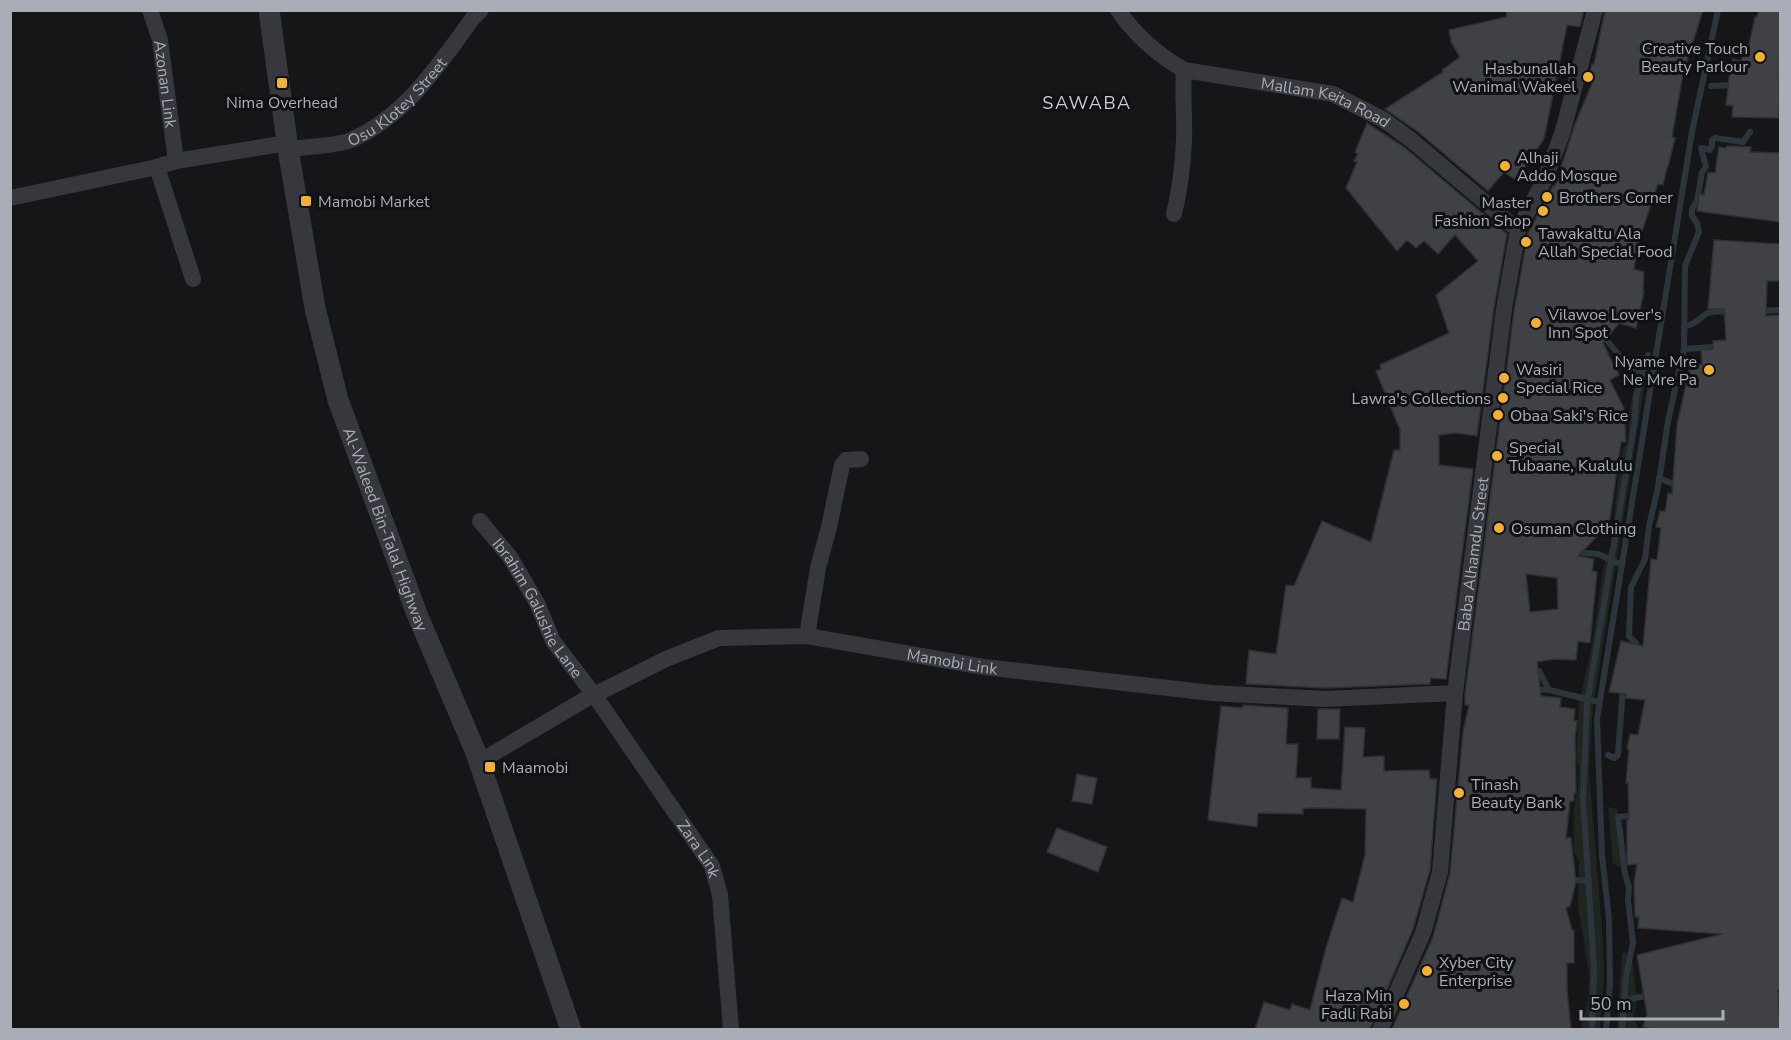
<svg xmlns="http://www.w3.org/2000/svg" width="1791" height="1040" viewBox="0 0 1791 1040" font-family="'Nunito Sans',sans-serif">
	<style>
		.green { fill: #1e261f }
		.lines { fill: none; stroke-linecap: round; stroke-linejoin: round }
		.stream { stroke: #2c353c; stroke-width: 6 }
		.building { fill: #404145; stroke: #303034; stroke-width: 1.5; fill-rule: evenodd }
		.minor { stroke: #37383d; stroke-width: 16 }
		.tertiary { stroke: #37383d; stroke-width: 21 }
		.poi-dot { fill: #f2b134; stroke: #111113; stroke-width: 2 }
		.labels { text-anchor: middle; stroke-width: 6; stroke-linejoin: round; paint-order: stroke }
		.poi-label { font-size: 16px; fill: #a8adb8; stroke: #111113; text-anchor: start }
		.street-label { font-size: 16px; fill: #a8adb8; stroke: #111113 }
		.neighbourhood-label { font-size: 18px; letter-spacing: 1.5px; fill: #c9ccd4; stroke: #111113 }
	</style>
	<rect width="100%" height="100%" fill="#161618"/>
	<!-- green -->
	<g class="green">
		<polygon points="1637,375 1645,382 1593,707 1589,770 1603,941 1604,976 1600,1029 1581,1029 1588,1001 1589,973 1578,906 1579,861 1574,853 1574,809 1578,790 1579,766 1576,761 1579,704 1592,646 1604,564 1611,544 1619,470 1623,448 1628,444 1629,413"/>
		<polygon points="1608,807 1617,809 1623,828 1626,861 1620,868 1613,863"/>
		<polygon points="1631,952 1637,997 1634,1016 1638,1029 1617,1029 1622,953"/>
	</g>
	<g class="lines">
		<!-- stream -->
		<g class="stream">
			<polyline points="1711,86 1735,85"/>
			<polyline points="1761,311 1778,310"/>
			<path d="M1684 327C1695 324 1698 320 1706 314 1714 310 1724 312 1732 312"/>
			<polyline points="1602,334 1621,358 1645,377"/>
			<polyline points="1684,349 1714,347"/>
			<polyline points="1659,478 1680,487"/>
			<polyline points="1574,552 1598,554 1622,565"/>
			<polyline points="1633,651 1636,643 1629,636 1631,587 1645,559 1649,526 1658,488 1668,421 1684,349 1685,266 1699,232 1697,223 1692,216 1692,209 1697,201 1702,172 1706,167 1701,148 1710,150 1712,146 1712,140 1715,138 1743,142 1750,132"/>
			<polyline points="1539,671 1549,690"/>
			<polyline points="1533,689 1549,690 1599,702"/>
			<polyline points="1608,755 1614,758 1618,755 1623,687"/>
			<polyline points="1570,880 1589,881"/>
			<polyline points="1625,1000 1650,995"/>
			<polyline points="1592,1030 1594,968 1583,798 1587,704 1635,419 1636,397 1648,355"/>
			<polyline points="1606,1030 1610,984 1609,919 1602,855 1597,719 1692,132 1718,10"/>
			<polyline points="1622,1030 1626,976 1633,943 1628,900 1629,887 1625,874 1618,817 1636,815"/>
		</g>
	</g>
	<!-- building -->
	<g class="building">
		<polygon points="1507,10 1584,10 1580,27 1567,25 1544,139 1516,180 1504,172 1488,191 1417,131 1385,109 1443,72 1442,70 1460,57 1451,42 1449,30 1506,17"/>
		<path d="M1605 10H1703L1683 74 1672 137 1675 138 1668 167H1667L1663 185 1658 184 1639 240 1634 269 1644 272 1643 292H1644L1636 328 1619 323 1603 343 1619 375 1610 380 1624 408 1626 442H1621L1610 519 1607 526 1578 556 1594 559 1592 571 1597 572 1590 643 1578 641 1576 660 1554 659 1537 662 1541 696 1561 698 1560 707 1575 709 1574 721H1577L1575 738 1576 793H1574V801H1570L1566 838H1571L1576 882 1570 906 1566 908 1572 930H1574V963H1567V989L1571 1029H1392L1433 937 1450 873 1463 732 1469 705H1465V694L1514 311 1528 233 1553 186H1555L1575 124 1593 81 1588 78 1592 64H1594ZM1526 574 1557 578 1558 609 1530 612Z"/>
		<polygon points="1759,10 1780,10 1779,118 1732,117 1733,106 1726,105 1729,78 1733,59 1741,61 1743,55 1747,55 1755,17 1757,17"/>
		<polygon points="1367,123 1404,147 1507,234 1494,308 1477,436 1455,433 1439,435 1439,465 1473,469 1446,679 1431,678 1430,684 1324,688 1246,684 1249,650 1276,654 1286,585 1294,586 1322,521 1371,542 1394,450 1400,450 1400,430 1376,371 1381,369 1380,365 1449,333 1436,295 1478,261 1455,235 1438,254 1424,241 1416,248 1407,240 1397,251 1346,188 1357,162 1354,161 1358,154 1355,152"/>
		<polygon points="1727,146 1751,147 1750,152 1780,153 1780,222 1697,211 1699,194 1704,195 1708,172 1715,173 1719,147 1726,148"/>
		<polygon points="1714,240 1780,244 1780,281 1767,281 1766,316 1780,315 1780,990 1778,990 1780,1029 1652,1029 1643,1027 1647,1014 1637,955 1722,934 1638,928 1639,917 1635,917 1634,883 1637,864 1627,865 1627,819 1629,819 1628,783 1626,783 1629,749 1627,749 1630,734 1638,735 1645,700 1625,698 1626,694 1609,692 1621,641 1643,646 1651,559 1657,560 1661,528 1656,527 1660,511 1665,512 1668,493 1672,494 1677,425 1691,362 1702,365 1701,350 1713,349 1713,341 1726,340 1724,309 1708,309"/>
		<polygon points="1243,705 1288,708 1286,744 1298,744 1296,778 1311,778 1311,788 1341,790 1345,727 1365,728 1363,757 1384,756 1384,771 1429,770 1430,779 1437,779 1430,870 1413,929 1370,1029 1255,1029 1264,1002 1290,1010 1292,1004 1310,1010 1326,948 1342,898 1353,902 1365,855 1366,809 1310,808 1303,809 1303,814 1258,813 1257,827 1208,820 1221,706 1243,708"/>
		<polygon points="1318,709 1340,709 1339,739 1317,739"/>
		<polygon points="1077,774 1097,778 1092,804 1072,801"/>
		<polygon points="1057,828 1107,847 1098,872 1047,852"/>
	</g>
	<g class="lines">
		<!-- minor -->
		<g class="minor">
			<path id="s1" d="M150 10 160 40 176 161"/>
			<path id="s2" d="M1118 10C1135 35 1158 55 1184 70L1333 94 1384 120 1410 139 1518 230"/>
			<path id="s3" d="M288 149C304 147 337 146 351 140 406 116 439 64 473 18L481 10"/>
			<polyline points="157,167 193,279"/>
			<polyline points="10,198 157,167 176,161 287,143"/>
			<path d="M1174 214C1180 189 1183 165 1184 140 1185 116 1182 93 1184 70"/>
			<path id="s4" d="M480 521 510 557 537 603 553 641 595 696 712 866 720 895 731 1030"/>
			<polyline points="807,636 818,568 829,527 842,465 846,460 861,459"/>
			<path id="s5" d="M479 762 584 700 666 659 719 638 807 636 984 667 1212 693 1324 699 1455 693"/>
			<path id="s6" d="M1380 1030 1423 933 1440 872 1455 693 1504 309 1518 230 1544 181 1562 134 1595 10"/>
		</g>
		<!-- tertiary -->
		<path class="tertiary" id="s7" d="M269 10 288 149 315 308 338 400 417 614 476 753 571 1030"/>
	</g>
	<!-- markers -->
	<g class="poi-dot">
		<circle cx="1760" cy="57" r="6"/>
		<circle cx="1588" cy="77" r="6"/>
		<rect x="276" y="77" width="12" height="12" rx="3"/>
		<circle cx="1505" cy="166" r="6"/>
		<circle cx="1547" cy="197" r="6"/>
		<rect x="300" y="195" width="12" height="12" rx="3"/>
		<circle cx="1543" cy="211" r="6"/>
		<circle cx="1526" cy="242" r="6"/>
		<circle cx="1536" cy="323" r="6"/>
		<circle cx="1709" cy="370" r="6"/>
		<circle cx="1504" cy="378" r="6"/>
		<circle cx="1503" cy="398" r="6"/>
		<circle cx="1498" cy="415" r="6"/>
		<circle cx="1497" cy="456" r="6"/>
		<circle cx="1499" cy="528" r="6"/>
		<rect x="484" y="761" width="12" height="12" rx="3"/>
		<circle cx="1459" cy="793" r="6"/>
		<circle cx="1427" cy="971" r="6"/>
		<circle cx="1404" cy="1004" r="6"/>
	</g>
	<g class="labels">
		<!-- poi labels -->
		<g class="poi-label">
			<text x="1748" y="54" text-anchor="end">Creative Touch<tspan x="1748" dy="18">Beauty Parlour</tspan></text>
			<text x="1576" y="74" text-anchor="end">Hasbunallah<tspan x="1576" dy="18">Wanimal Wakeel</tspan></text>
			<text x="282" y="108" text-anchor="middle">Nima Overhead</text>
			<text x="1517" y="163">Alhaji<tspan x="1517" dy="18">Addo Mosque</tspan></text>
			<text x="1559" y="203">Brothers Corner</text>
			<text x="318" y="207">Mamobi Market</text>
			<text x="1531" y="208" text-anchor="end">Master<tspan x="1531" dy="18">Fashion Shop</tspan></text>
			<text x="1538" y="239">Tawakaltu Ala<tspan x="1538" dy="18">Allah Special Food</tspan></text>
			<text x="1548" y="320">Vilawoe Lover's<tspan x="1548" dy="18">Inn Spot</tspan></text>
			<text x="1697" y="367" text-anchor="end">Nyame Mre<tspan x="1697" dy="18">Ne Mre Pa</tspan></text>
			<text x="1516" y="375">Wasiri<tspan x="1516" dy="18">Special Rice</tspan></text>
			<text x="1491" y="404" text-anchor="end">Lawra's Collections</text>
			<text x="1510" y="421">Obaa Saki's Rice</text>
			<text x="1509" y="453">Special<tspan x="1509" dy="18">Tubaane, Kualulu</tspan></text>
			<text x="1511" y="534">Osuman Clothing</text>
			<text x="502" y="773">Maamobi</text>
			<text x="1471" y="790">Tinash<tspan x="1471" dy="18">Beauty Bank</tspan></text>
			<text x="1439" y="968">Xyber City<tspan x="1439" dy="18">Enterprise</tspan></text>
			<text x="1392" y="1001" text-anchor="end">Haza Min<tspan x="1392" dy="18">Fadli Rabi</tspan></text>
		</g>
		<!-- street labels -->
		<g class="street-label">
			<text dy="6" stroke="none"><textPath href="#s1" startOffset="76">Azonan Link</textPath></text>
			<text dy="6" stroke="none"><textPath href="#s3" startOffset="124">Osu Klotey Street</textPath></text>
			<text dy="6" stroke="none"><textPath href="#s2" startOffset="236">Mallam Keita Road</textPath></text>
			<text dy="6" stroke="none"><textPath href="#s7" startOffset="534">Al-Waleed Bin-Talal Highway</textPath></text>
			<text dy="6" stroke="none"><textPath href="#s6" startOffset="489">Baba Alhamdu Street</textPath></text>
			<text dy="6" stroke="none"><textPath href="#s4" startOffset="105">Ibrahim Galushie Lane</textPath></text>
			<text dy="6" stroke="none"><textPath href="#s5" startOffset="506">Mamobi Link</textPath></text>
			<text dy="6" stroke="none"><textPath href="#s4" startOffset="396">Zara Link</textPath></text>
		</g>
		<!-- neighbourhood labels -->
		<g class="neighbourhood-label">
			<text x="1087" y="109">SAWABA</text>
		</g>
	</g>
	<!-- border -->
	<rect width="1791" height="1040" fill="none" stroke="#a8adb8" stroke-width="24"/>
	<!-- scale -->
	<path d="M1581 1010v9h142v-9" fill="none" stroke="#a8adb8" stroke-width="3"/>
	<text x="1590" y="1010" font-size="18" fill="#a8adb8" stroke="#111113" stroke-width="4.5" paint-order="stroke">50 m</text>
</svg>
